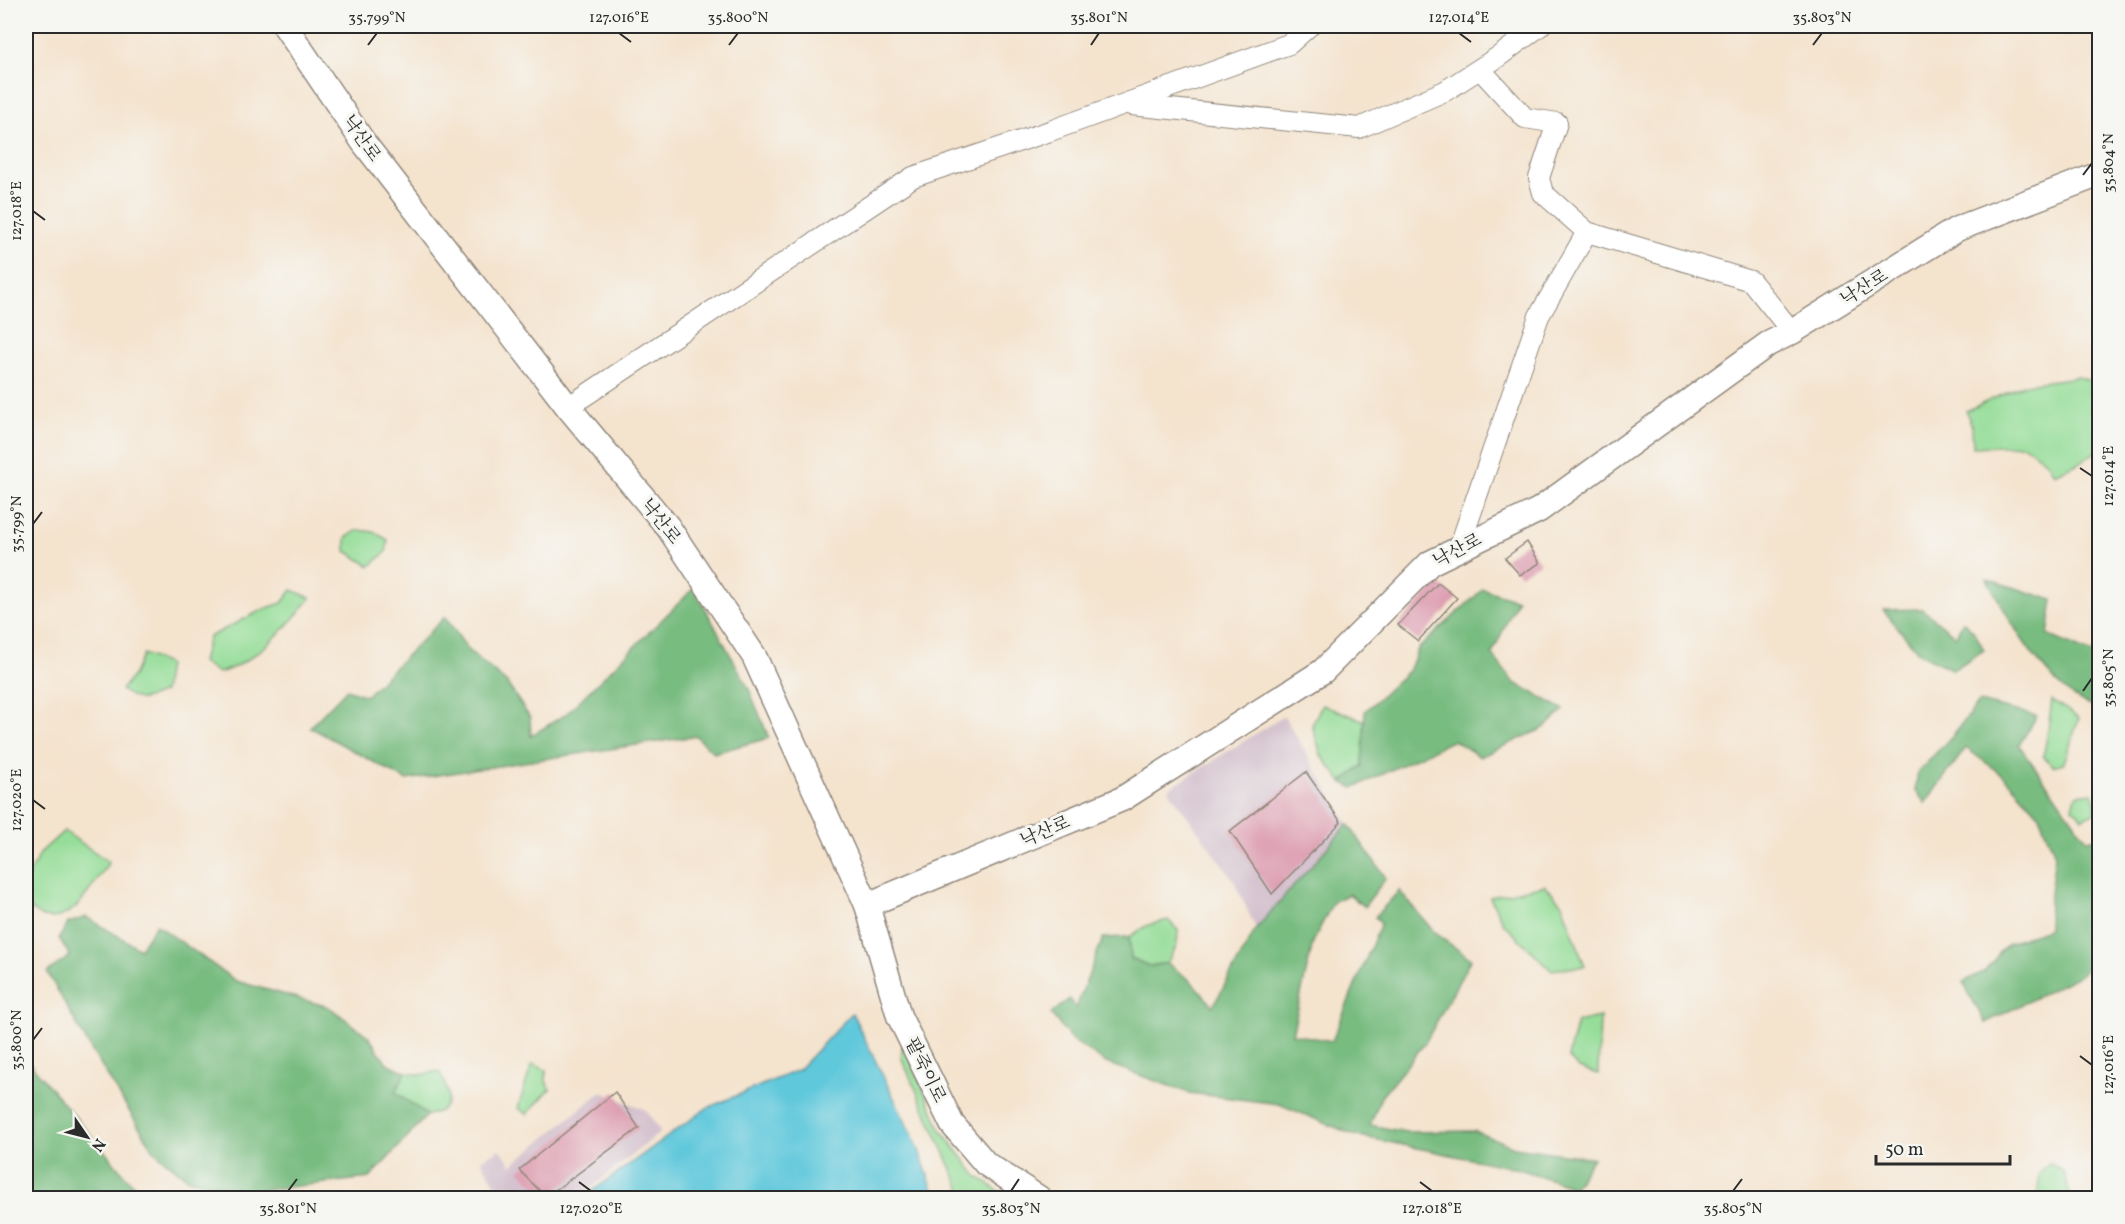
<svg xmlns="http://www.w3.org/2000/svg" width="2125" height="1224" viewBox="0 0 2125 1224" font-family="Vollkorn,'Noto Serif KR',serif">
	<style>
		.industrial { fill: #d1bdcb }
		.green { fill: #95dd98; stroke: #608462; stroke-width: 1.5 }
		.forest { fill: #78bc80; stroke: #527456; stroke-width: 1.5 }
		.water { fill: #5fc8db; stroke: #457a83; stroke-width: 1.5 }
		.building { fill: #dc9aae }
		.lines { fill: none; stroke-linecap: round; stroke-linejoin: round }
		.minor-casing { stroke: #90877c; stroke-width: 22 }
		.tertiary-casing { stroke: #90877c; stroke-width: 27 }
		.minor { stroke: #fff; stroke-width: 20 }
		.tertiary { stroke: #fff; stroke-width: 24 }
		.ticks { fill: none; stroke: #2b2b2b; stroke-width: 2 }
		.labels { text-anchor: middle; stroke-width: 6; stroke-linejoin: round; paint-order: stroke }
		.street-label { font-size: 18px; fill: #2b2b2b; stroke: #f6f6f2 }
		.neatline { fill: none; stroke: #2b2b2b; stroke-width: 2 }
		.ticks-label { font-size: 15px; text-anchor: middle; fill: #2b2b2b }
	</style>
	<rect width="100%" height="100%" fill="#f6f6f2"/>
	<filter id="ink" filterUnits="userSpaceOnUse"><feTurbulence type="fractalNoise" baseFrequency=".0167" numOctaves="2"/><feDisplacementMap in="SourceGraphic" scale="12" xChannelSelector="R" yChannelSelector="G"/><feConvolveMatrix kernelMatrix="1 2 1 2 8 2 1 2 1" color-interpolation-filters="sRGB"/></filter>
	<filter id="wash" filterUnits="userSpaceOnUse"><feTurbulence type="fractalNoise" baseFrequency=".008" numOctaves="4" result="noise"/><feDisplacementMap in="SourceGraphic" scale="24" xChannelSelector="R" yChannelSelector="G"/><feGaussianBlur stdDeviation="1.35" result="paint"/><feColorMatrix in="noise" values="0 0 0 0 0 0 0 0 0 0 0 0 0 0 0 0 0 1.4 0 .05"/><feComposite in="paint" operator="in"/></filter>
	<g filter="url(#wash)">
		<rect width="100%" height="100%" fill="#f4e3cd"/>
		<!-- industrial -->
		<g class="industrial">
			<polygon points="1284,716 1348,824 1256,929 1234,881 1168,789"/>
			<polygon points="601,1092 646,1110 661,1132 578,1198 504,1198 481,1160 500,1149 512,1165"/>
		</g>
		<!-- green -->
		<g class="green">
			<polygon points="2078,377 2100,384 2099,449 2081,462 2054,474 2048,463 2024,445 1973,447 1972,427 1966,411 2026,384"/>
			<polygon points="358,530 374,532 388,540 386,552 370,566 346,551 346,538"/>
			<path d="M292 590 311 598C288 626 254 664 218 673L202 662 209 637 264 609 282 603Z"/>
			<path d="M143 654 168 664 164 692C143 700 141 704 121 690L134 674Z"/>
			<path d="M2052 700 2079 718 2064 763 2053 766 2043 756C2048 738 2049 719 2052 700Z"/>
			<polygon points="1322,705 1365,721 1362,766 1342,782 1321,755 1312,725"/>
			<polygon points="2092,793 2096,804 2095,813 2082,818 2073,808 2076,795"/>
			<path d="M64 831 109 862C94 882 73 928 41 916 36 914 31 908 26 905V880L41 852Z"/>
			<polygon points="1545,885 1562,904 1585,966 1551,970 1503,923 1490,897"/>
			<polygon points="1168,920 1178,930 1177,945 1167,963 1150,966 1131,959 1129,937 1148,925"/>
			<polygon points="1600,1017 1598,1074 1579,1068 1568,1057 1577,1022"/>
			<polygon points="903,1043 941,1130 976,1175 1008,1198 965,1198 901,1057"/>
			<polygon points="532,1064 546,1070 546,1081 550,1089 527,1114 518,1108"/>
			<path d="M439 1071C449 1090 457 1110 427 1115L395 1092 406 1072 421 1075Z"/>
			<polygon points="2049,1163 2064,1172 2071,1198 2038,1198 2039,1174"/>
		</g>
		<!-- forest -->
		<g class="forest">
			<path d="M1987 579 2053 600 2048 635 2099 657V711C2088 704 2074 698 2064 689 2030 658 2008 618 1987 579Z"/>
			<polygon points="694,588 749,689 769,738 714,753 696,736 406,780 310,727 347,689 366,696 445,617 468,650 506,682 530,718 531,736 566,714"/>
			<polygon points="1483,589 1517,600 1492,654 1513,682 1564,710 1544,728 1480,757 1454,740 1353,788 1342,782 1362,766 1365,711 1410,669 1418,649"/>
			<polygon points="1922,609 1956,636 1963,621 1975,633 1984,650 1953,670 1919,653 1883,610"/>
			<polygon points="1979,702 2037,716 2019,745 2087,840 2100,838 2099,950 2081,975 1985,1023 1963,982 1985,971 2007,944 2048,929 2049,902 2055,855 2038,813 2005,777 1966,748 1925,803 1915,790 1918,772 1952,736"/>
			<polygon points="1348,824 1386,878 1364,907 1349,894 1333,902 1313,942 1292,1034 1332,1041 1381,923 1375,917 1399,891 1436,934 1471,959 1425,1043 1381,1097 1370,1125 1406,1132 1475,1131 1514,1147 1593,1158 1574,1187 1519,1169 1354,1135 1279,1104 1189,1093 1106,1063 1072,1040 1051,1014 1069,999 1076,1008 1103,938 1129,937 1131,959 1150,966 1167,963 1191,981 1213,1006 1256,929"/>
			<polygon points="86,917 140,949 156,924 236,981 329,1007 368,1036 387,1063 406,1072 395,1092 427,1115 370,1178 244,1192 188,1179 154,1151 92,1051 47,972 70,956 59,938 68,923"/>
			<polygon points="26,1059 135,1187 136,1198 26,1198"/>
		</g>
		<!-- water -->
		<polygon class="water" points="852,1013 917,1145 936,1198 583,1198 707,1108 798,1070"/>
		<g id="blocks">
			<!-- building -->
			<g class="building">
				<polygon points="1527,542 1540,563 1520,575 1505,558"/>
				<polygon points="1438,583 1457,598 1418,641 1398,625"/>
				<polygon points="1306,772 1341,822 1272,894 1230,831"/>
				<polygon points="615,1092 639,1128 546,1197 519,1170"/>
			</g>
		</g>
	</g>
	<g filter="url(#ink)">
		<use href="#blocks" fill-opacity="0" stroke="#90877c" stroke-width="1.5"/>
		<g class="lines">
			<!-- minor casing -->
			<g class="minor-casing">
				<g id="minor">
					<polyline points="1131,105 1359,128 1445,91 1498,57 1540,26"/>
					<polyline points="1587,232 1751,281 1792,332"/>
					<polyline points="568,407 913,177 1050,131 1289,44 1309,26"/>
					<polyline points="1459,548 1539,316 1587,232 1543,193 1539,178 1557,123 1525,118 1480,69"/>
				</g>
			</g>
			<!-- tertiary casing -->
			<g class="tertiary-casing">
				<g id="tertiary">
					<polyline points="285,26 364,143 568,407 668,527 754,656 867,905 899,1016 952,1124 986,1164 1039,1198"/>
					<polyline points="867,905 1122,799 1323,671 1430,563 1539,510 1768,344 1792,332 1957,229 2100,174"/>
				</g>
			</g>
			<!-- minor -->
			<use href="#minor" class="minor"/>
			<!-- tertiary -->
			<use href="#tertiary" class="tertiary"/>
		</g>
	</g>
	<!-- ticks -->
	<path class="ticks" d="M619 33 631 42M1459 33 1471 42M368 45 377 33M729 45 738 33M1091 45 1099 33M1813 45 1822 33M2083 175 2092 163M33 211 45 220M2080 468 2092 476M33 524 42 512M2083 691 2092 678M33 800 45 809M33 1040 42 1028M2080 1056 2092 1065M579 1182 591 1191M1420 1182 1432 1191M288 1191 297 1179M1011 1191 1019 1179M1733 1191 1742 1179"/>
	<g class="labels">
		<!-- street labels -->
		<g class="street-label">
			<text transform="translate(362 138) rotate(55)" y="6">낙산로</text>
			<text transform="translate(1864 287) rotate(-32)" y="6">낙산로</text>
			<text transform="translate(661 521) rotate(52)" y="6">낙산로</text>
			<text transform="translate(1457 550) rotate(-28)" y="6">낙산로</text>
			<text transform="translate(1045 831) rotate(-23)" y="6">낙산로</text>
			<text transform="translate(926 1070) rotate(64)" y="6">팥죽이로</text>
		</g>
	</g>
	<!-- margin -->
	<rect width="2125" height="1224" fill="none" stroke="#f6f6f2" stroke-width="66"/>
	<!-- north arrow -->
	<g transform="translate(87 1137) rotate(125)" stroke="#f6f6f2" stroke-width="4.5" paint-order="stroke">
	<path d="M0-4.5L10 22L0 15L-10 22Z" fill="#2b2b2b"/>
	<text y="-9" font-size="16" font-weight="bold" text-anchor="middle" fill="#2b2b2b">N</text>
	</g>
	<!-- scale -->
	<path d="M1876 1155v9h134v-9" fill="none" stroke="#2b2b2b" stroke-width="3"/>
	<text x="1885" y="1155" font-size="18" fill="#2b2b2b" stroke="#f6f6f2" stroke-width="4.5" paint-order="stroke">50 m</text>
	<rect x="33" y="33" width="2059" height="1158" class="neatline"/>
	<g class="ticks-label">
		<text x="377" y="22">35.799°N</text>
		<text x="619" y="22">127.016°E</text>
		<text x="738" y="22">35.800°N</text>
		<text x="1099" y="22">35.801°N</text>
		<text x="1459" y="22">127.014°E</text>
		<text x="1822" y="22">35.803°N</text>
		<text transform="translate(2108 163) rotate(-90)" y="5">35.804°N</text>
		<text transform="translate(16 211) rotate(-90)" y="5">127.018°E</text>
		<text transform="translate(2108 476) rotate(-90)" y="5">127.014°E</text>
		<text transform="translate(16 524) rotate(-90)" y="5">35.799°N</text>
		<text transform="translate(2108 678) rotate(-90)" y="5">35.805°N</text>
		<text transform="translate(16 800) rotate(-90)" y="5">127.020°E</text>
		<text transform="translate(16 1040) rotate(-90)" y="5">35.800°N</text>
		<text transform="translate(2108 1065) rotate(-90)" y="5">127.016°E</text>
		<text x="288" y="1213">35.801°N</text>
		<text x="591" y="1213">127.020°E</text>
		<text x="1011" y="1213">35.803°N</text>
		<text x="1432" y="1213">127.018°E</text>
		<text x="1733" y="1213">35.805°N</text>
	</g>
</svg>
